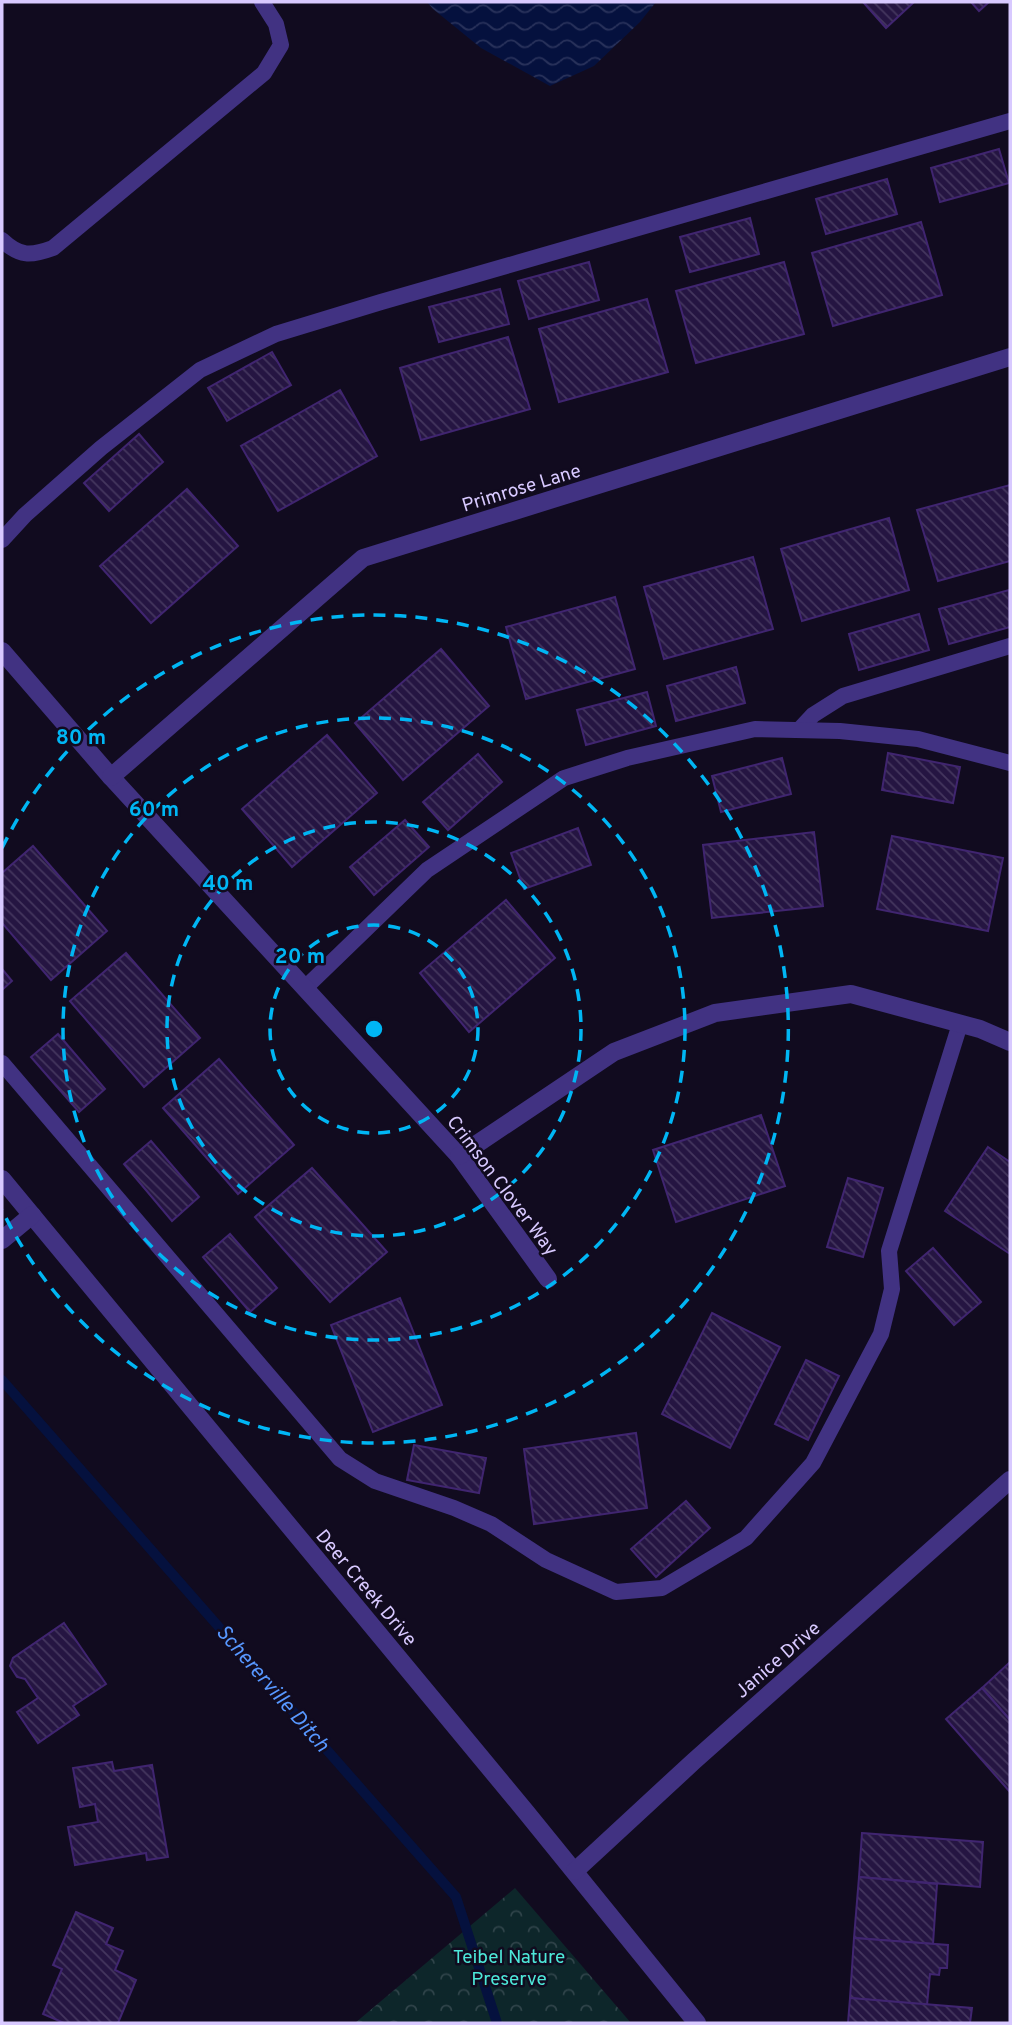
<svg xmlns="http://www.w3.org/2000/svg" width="1012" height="2025" viewBox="0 0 1012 2025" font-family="Overpass,sans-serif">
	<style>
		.park { fill: url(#park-crowns) }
		.water { fill: url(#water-waves) }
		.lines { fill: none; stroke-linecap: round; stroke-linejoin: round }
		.stream { stroke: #05113e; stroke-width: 10 }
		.building { fill: url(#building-back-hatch); stroke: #402570; stroke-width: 2 }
		.service { stroke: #413282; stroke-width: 16 }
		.minor { stroke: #413282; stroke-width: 18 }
		.ring { fill: none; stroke: #00b6f4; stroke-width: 3.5; stroke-dasharray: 12 9 }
		.labels { text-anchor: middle; stroke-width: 5; stroke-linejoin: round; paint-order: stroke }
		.street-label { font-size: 19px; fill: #d8c9ff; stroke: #110b1f }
		.park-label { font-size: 19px; fill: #4de8d9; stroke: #110b1f }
		.water-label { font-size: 21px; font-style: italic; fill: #5797ff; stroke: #110b1f }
		.centre { fill: #00b6f4; stroke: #110b1f; stroke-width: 3.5 }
		.ring-label { font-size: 21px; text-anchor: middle; font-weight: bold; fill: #00b6f4; stroke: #110b1f; stroke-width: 5; stroke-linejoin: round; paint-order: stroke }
	</style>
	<defs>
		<pattern id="park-crowns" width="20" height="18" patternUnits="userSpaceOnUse" patternTransform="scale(1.75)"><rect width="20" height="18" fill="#0d262a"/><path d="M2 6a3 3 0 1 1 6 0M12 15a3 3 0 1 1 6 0" fill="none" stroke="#30444a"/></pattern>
		<pattern id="water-waves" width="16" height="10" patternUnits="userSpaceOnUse" patternTransform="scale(1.75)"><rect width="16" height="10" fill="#05113e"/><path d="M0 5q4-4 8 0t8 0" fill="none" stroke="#29325b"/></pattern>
		<pattern id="building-back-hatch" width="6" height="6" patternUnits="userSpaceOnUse" patternTransform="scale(1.75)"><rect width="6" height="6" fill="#251542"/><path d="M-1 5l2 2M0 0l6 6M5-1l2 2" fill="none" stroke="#44365e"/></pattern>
	</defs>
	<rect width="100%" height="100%" fill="#110b1f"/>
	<!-- park -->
	<polygon class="park" points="515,1888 631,2023 355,2023"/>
	<!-- water -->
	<polygon class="water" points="427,2 656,2 640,22 594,66 550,86 481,48 433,9"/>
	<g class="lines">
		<!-- stream -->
		<polyline class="stream" points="2,1380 456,1897 497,2023"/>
	</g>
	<!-- building -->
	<g class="building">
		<polygon points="863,2 912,2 913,3 886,28"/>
		<polygon points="971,2 989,2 979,11"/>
		<polygon points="999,149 1009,183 940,202 931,168"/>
		<polygon points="887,179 897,214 826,234 816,199"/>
		<polygon points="750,218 759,254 690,272 680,237"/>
		<polygon points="921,222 942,295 833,326 812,253"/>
		<polygon points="589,262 599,300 529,319 518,281"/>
		<polygon points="784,262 804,334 696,363 676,291"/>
		<polygon points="500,289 509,324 439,342 429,307"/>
		<polygon points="647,299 668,372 559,402 539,329"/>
		<polygon points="508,337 530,409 421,440 400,368"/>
		<polygon points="272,352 291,385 227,421 208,388"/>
		<polygon points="340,390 377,456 278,511 241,446"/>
		<polygon points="139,434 163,462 109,511 84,483"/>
		<polygon points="1010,485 1010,561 938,581 917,510"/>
		<polygon points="187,489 238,546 151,623 100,566"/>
		<polygon points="889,518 909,590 802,621 781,549"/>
		<polygon points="753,557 773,629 664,659 644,587"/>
		<polygon points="1009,590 1010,627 949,644 939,609"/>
		<polygon points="615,597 635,669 526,699 506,627"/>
		<polygon points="919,614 929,650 859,670 849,634"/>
		<polygon points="441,649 489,706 403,780 355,723"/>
		<polygon points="736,667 745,703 676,721 667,686"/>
		<polygon points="647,692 656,726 586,745 577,710"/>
		<polygon points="327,735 377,793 292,867 242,809"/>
		<polygon points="888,753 960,767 953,803 882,790"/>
		<polygon points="478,754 502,782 448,830 423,802"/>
		<polygon points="782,758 791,794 721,812 712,776"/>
		<polygon points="405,820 429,847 374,895 350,867"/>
		<polygon points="578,828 591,865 524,889 511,853"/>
		<polygon points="814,832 823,906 712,918 703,845"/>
		<polygon points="892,836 1003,858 988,931 877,909"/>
		<polygon points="33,846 107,931 51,980 2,923 2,873"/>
		<polygon points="506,900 555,958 469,1032 420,973"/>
		<polygon points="126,953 200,1038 144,1087 70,1001"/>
		<polygon points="2,969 12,981 2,990"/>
		<polygon points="58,1034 105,1089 79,1112 31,1057"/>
		<polygon points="219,1059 294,1145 238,1194 163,1108"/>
		<polygon points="761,1115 785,1186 676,1222 653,1150"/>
		<polygon points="151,1141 199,1197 172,1221 124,1164"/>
		<polygon points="988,1147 1010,1162 1010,1254 945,1211"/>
		<polygon points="312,1168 387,1252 330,1302 255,1217"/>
		<polygon points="848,1178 883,1188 863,1257 827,1247"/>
		<polygon points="230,1234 277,1288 250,1312 203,1257"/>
		<polygon points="933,1248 981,1302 954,1325 906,1271"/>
		<polygon points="400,1298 442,1405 373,1432 331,1325"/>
		<polygon points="712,1313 780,1347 730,1448 662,1414"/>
		<polygon points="806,1360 839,1376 808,1440 775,1424"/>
		<polygon points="636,1433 647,1508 534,1524 524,1449"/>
		<polygon points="414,1445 486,1458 479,1493 407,1480"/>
		<polygon points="686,1501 710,1528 656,1577 631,1549"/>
		<polygon points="64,1623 106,1684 73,1706 79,1715 38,1743 17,1712 38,1698 25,1679 17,1677 10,1666 13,1658"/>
		<polygon points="1010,1662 1010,1720 982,1688"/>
		<polygon points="982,1688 1010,1720 1010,1792 946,1719"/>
		<polygon points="112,1762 114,1771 152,1765 168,1857 147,1860 146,1853 75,1865 68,1827 98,1822 95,1804 80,1807 73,1768"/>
		<polygon points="862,1833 983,1842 980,1887 859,1877"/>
		<polygon points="859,1877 937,1884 933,1944 854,1938"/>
		<polygon points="76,1912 113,1928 106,1944 123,1951 115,1970 136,1980 118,2023 64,2023 43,2014 62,1969 53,1965"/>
		<polygon points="854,1938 948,1945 947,1968 940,1968 939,1975 930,1974 927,2005 850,1998"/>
		<polygon points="850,1998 972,2008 970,2023 848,2023"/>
	</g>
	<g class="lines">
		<!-- service -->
		<g class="service">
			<path d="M2 240C20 257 31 256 53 248L264 73 281 45 276 24 262 2"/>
			<polyline points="2,540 25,515 101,448 200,370 276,334 381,302 1010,121"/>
			<polyline points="799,730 813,715 843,696 1010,646"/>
			<polyline points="305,988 427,870 564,778 627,758 755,729 840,731 918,739 1010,763"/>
			<polyline points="2,1063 340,1459 375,1481 454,1508 491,1524 546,1560 616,1592 662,1588 746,1538 813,1463 881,1334 892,1289 889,1251 960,1024"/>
		</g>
		<!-- minor -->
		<g class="minor">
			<polyline points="2,651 111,777 459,1156 548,1279"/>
			<polyline points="111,777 363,558 1010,357"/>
			<polyline points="459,1156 614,1052 715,1013 851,994 980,1029 1010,1042"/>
			<polyline points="2,1179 526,1812 697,2023"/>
			<polyline points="2,1240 32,1215"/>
			<polyline points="575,1871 694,1761 1010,1480"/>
		</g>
	</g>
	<!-- distance rings -->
	<g class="ring">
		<circle cx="374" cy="1029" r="104"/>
		<circle cx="374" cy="1029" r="207"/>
		<circle cx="374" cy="1029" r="311"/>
		<path d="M2 848A414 414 0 1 1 2 1210"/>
	</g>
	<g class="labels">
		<!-- street labels -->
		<g class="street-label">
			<text transform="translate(521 487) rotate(-17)" y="7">Primrose Lane</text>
			<text transform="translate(503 1185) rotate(53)" y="7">Crimson Clover Way</text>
			<text transform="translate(367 1587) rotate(50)" y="7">Deer Creek Drive</text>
			<text transform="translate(777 1659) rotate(-41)" y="7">Janice Drive</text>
		</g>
		<!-- park labels -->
		<g class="park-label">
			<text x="509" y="1963">Teibel Nature<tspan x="509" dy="22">Preserve</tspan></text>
		</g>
		<!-- water labels -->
		<g class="water-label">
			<text transform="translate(273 1688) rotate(49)" y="7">Schererville Ditch</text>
		</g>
	</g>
	<circle cx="374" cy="1029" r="10" class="centre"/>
	<g class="ring-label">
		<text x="81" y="744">80 m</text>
		<text x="154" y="816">60 m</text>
		<text x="228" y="890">40 m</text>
		<text x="300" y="963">20 m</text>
	</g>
	<!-- border -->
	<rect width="1012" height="2025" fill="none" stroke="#d8c9ff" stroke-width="7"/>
</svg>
